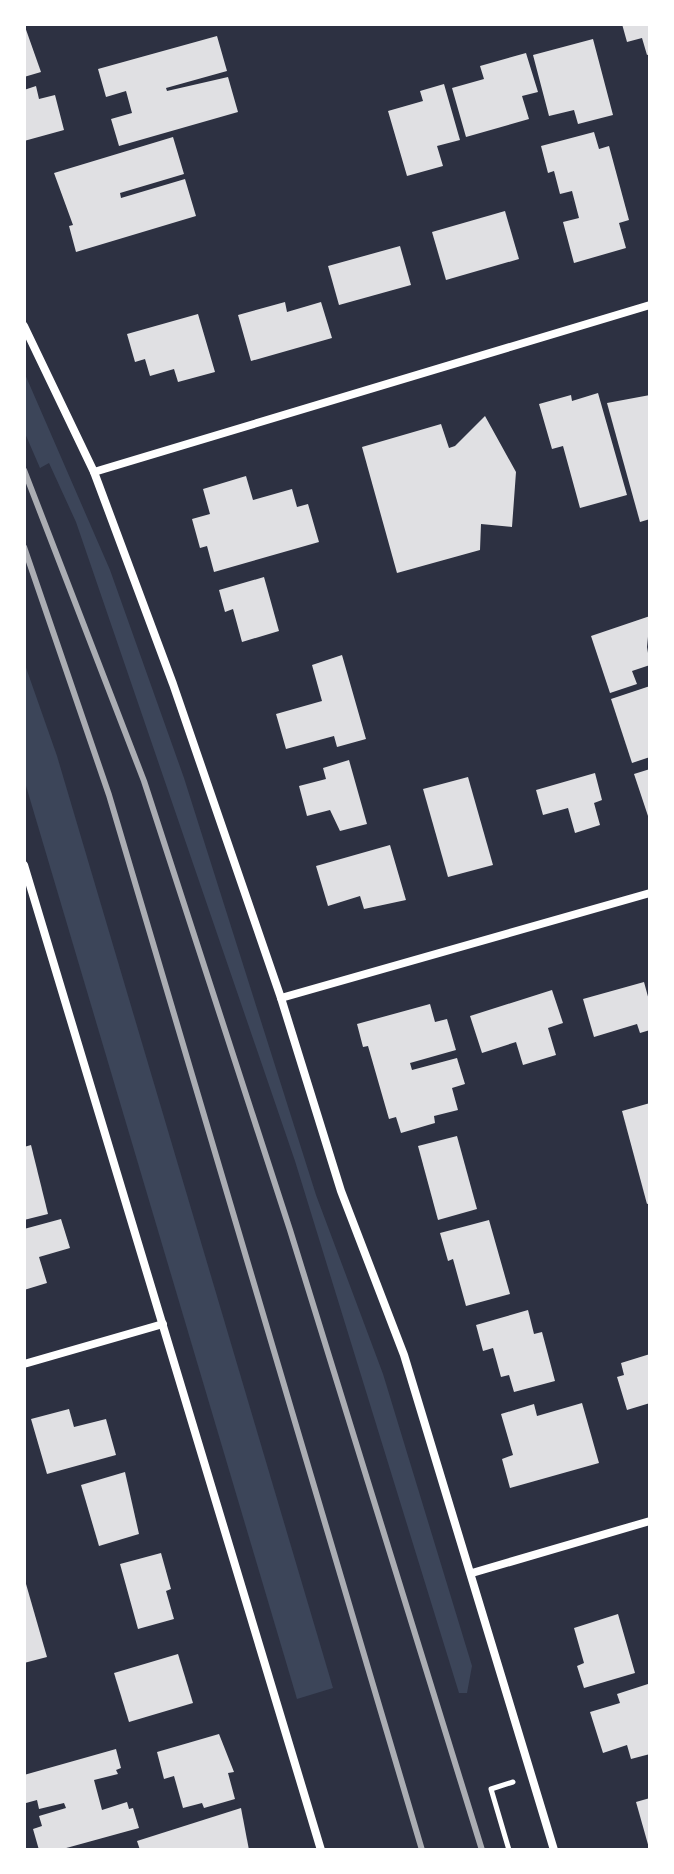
<svg xmlns="http://www.w3.org/2000/svg" width="674" height="1874" viewBox="0 0 674 1874" font-family="Cabin,sans-serif">
	<style>
		.green { fill: #3c4559 }
		.building { fill: #e0e0e3 }
		.lines { fill: none; stroke-linecap: round; stroke-linejoin: round }
		.path { stroke: #fff; stroke-width: 5 }
		.minor { stroke: #fff; stroke-width: 8 }
		.rail { stroke: #abadb3; stroke-width: 6 }
	</style>
	<rect width="100%" height="100%" fill="#2d3142"/>
	<!-- green -->
	<g class="green">
		<polygon points="24,372 110,570 184,778 316,1195 383,1374 472,1666 467,1693 459,1693 295,1161 76,522 49,463 40,468 24,431"/>
		<polygon points="24,662 57,756 333,1688 297,1699 24,779"/>
	</g>
	<!-- building -->
	<g class="building">
		<polygon points="24,24 41,72 24,77"/>
		<polygon points="622,24 650,24 650,54 647,55 642,38 627,42"/>
		<polygon points="217,36 227,71 166,88 167,91 228,77 238,112 119,146 111,119 132,113 126,91 106,97 98,69"/>
		<polygon points="593,39 613,115 578,124 574,110 549,116 533,55"/>
		<polygon points="526,53 538,92 522,96 529,119 466,137 452,88 484,79 480,66"/>
		<polygon points="444,84 460,140 437,146 443,166 407,176 388,111 423,101 420,91"/>
		<polygon points="36,86 39,99 55,95 64,130 24,141 24,90"/>
		<polygon points="594,132 599,149 609,146 629,220 619,223 626,248 574,263 563,222 579,218 572,191 560,194 554,171 548,173 541,146"/>
		<polygon points="173,137 184,174 120,193 121,198 185,179 196,216 76,252 69,226 73,225 54,173"/>
		<polygon points="505,211 519,259 446,280 432,232"/>
		<polygon points="400,246 411,285 339,305 328,266"/>
		<polygon points="285,302 287,312 321,302 332,338 251,361 238,315"/>
		<polygon points="198,314 215,372 178,382 174,369 150,376 145,359 135,362 127,334"/>
		<polygon points="598,393 627,495 580,508 563,446 552,449 539,404 571,395 572,401"/>
		<polygon points="650,395 650,519 640,522 607,403"/>
		<polygon points="485,416 516,472 512,527 481,524 480,550 397,573 362,447 441,424 449,448 455,446"/>
		<polygon points="246,476 253,500 292,489 297,507 308,504 319,542 214,572 207,546 200,548 192,519 210,514 203,489"/>
		<polygon points="264,577 279,631 242,642 233,609 225,612 219,590"/>
		<polygon points="650,616 647,647 650,665 632,671 637,684 610,693 591,636"/>
		<polygon points="342,655 366,739 337,747 334,736 286,749 276,714 322,701 312,665"/>
		<polygon points="650,686 650,757 632,763 611,699"/>
		<polygon points="349,760 367,824 340,831 330,810 307,816 299,786 326,779 323,768"/>
		<polygon points="650,769 650,819 649,819 634,774"/>
		<polygon points="595,773 602,800 594,803 600,825 575,833 568,808 543,815 536,790"/>
		<polygon points="468,777 493,865 448,877 423,789"/>
		<polygon points="390,845 406,900 364,909 360,896 328,906 316,866"/>
		<polygon points="644,982 650,1004 650,1030 640,1033 637,1024 594,1037 583,999"/>
		<polygon points="552,990 563,1023 548,1028 556,1055 523,1065 516,1042 482,1053 470,1016"/>
		<polygon points="430,1004 435,1022 447,1019 456,1050 410,1063 412,1070 457,1058 465,1084 452,1088 458,1110 434,1116 435,1123 401,1133 396,1117 389,1119 368,1046 363,1047 357,1024"/>
		<polygon points="650,1103 650,1203 647,1204 622,1111"/>
		<polygon points="457,1136 477,1209 438,1220 418,1146"/>
		<polygon points="31,1145 48,1214 24,1220 24,1147"/>
		<polygon points="61,1219 70,1248 39,1257 47,1283 24,1290 24,1229"/>
		<polygon points="489,1220 510,1294 466,1306 453,1259 448,1261 440,1233"/>
		<polygon points="528,1310 534,1334 542,1332 555,1381 514,1392 509,1375 501,1377 493,1348 483,1351 476,1325"/>
		<polygon points="650,1354 650,1403 627,1410 617,1377 624,1375 621,1363"/>
		<polygon points="582,1403 599,1463 510,1488 502,1459 513,1455 501,1414 534,1404 537,1416"/>
		<polygon points="69,1409 74,1427 106,1419 116,1455 47,1474 31,1419"/>
		<polygon points="125,1472 139,1534 99,1546 81,1485"/>
		<polygon points="161,1553 171,1589 166,1591 174,1619 138,1629 120,1564"/>
		<polygon points="24,1577 47,1657 24,1663"/>
		<polygon points="618,1614 635,1673 584,1688 577,1666 584,1663 574,1628"/>
		<polygon points="178,1654 193,1703 129,1722 114,1673"/>
		<polygon points="648,1684 650,1754 631,1759 627,1745 603,1753 590,1712 620,1703 617,1694"/>
		<polygon points="219,1734 234,1772 228,1773 235,1799 204,1808 202,1803 183,1808 174,1776 164,1779 157,1752"/>
		<polygon points="116,1749 121,1768 116,1770 118,1774 94,1780 102,1810 127,1802 129,1809 133,1808 139,1828 59,1850 39,1850 33,1829 42,1826 39,1816 66,1808 64,1803 39,1809 37,1800 26,1803 24,1775"/>
		<polygon points="650,1798 650,1848 649,1848 636,1802"/>
		<polygon points="241,1808 249,1850 140,1850 137,1841"/>
	</g>
	<g class="lines">
		<!-- path -->
		<polyline class="path" points="509,1850 491,1789 513,1782"/>
		<!-- minor -->
		<g class="minor">
			<polyline points="24,326 94,472 173,684 281,998 341,1191 404,1355 554,1850"/>
			<polyline points="94,472 650,305"/>
			<polyline points="24,865 321,1850"/>
			<polyline points="281,998 650,893"/>
			<polyline points="24,1364 163,1324"/>
			<polyline points="472,1573 650,1521"/>
		</g>
		<!-- rail -->
		<g class="rail">
			<polyline points="24,470 144,781 290,1230 482,1850"/>
			<polyline points="24,547 109,795 422,1850"/>
		</g>
	</g>
	<!-- border -->
	<rect width="674" height="1874" fill="none" stroke="#ffffff" stroke-width="52"/>
</svg>
